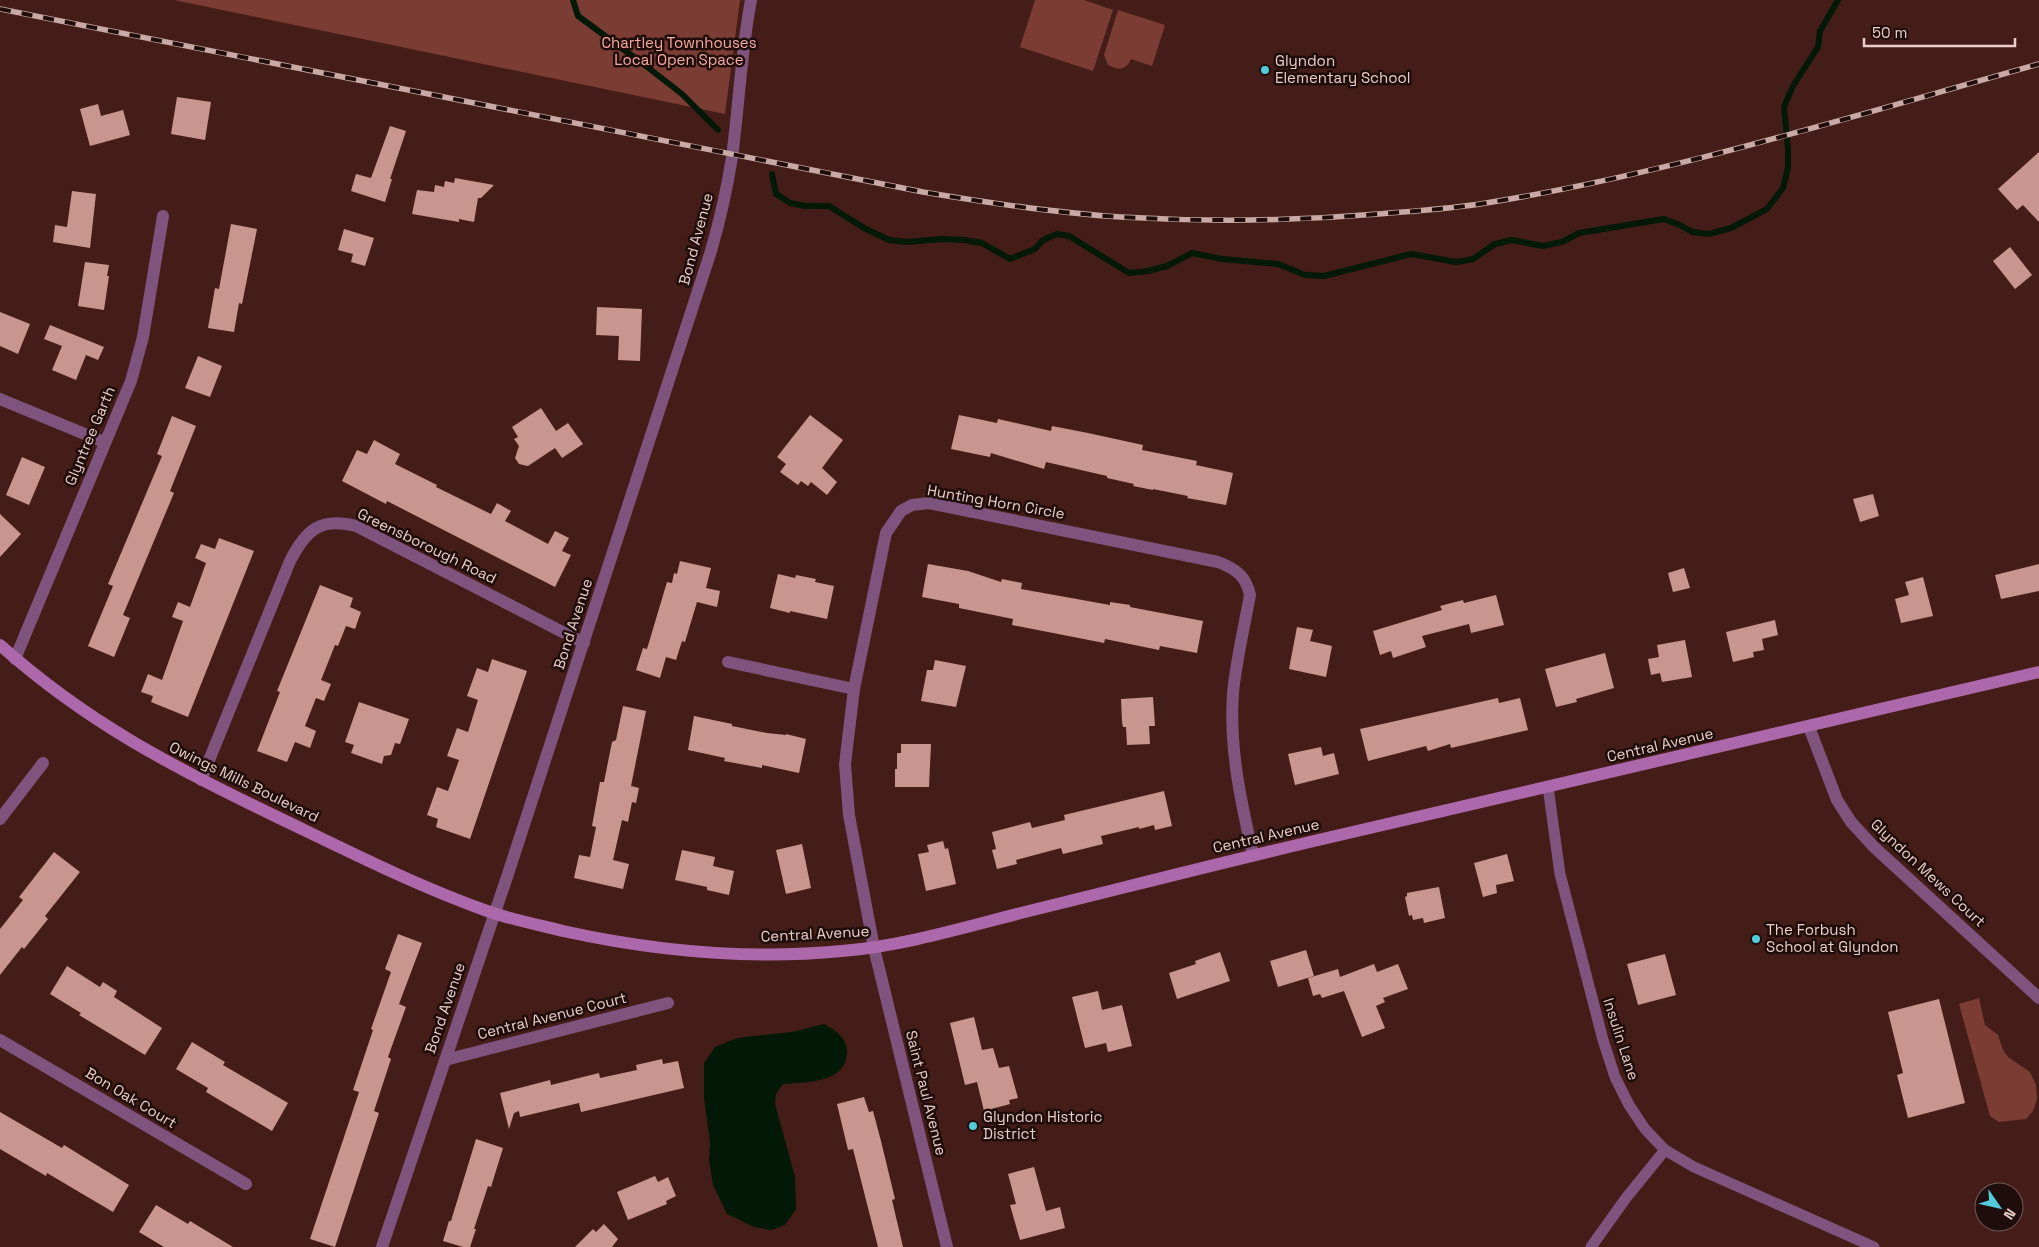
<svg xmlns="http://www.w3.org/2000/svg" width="2039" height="1247" viewBox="0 0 2039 1247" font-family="'Space Grotesk',sans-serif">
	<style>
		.green { fill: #7b3c34 }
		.water { fill: #011906 }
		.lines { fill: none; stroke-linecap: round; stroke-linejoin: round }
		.stream { stroke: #011906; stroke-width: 6 }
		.building { fill: #c8968e }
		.service { stroke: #7e537d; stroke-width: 11 }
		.minor { stroke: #7e537d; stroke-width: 12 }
		.tertiary { stroke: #7e537d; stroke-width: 12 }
		.secondary { stroke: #ad68ab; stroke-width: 12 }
		.rail-casing { stroke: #c8a9a5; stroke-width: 5.5 }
		.rail { stroke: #1f0d0b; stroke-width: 4; stroke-dasharray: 11; stroke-linecap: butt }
		.poi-dot { fill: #53cbdb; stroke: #1f0d0b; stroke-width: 2 }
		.labels { text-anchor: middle; stroke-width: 5; stroke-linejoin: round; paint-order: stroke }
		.park-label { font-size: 15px; fill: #f8aba0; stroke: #1f0d0b }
		.poi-label { font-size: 15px; fill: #eaceca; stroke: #1f0d0b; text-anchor: start }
		.street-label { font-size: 15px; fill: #eaceca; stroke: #1f0d0b }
	</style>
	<rect width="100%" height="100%" fill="#451d18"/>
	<!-- green -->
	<g class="green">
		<polygon points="174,0 740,0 725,114"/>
		<polygon points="1035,0 1084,0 1113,10 1093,71 1020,47"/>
		<path d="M1118 10 1165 25 1152 66 1131 59C1126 70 1119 71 1108 65L1104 55Z"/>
		<polygon points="1979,998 1985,1025 1998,1035 2003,1050 2008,1057 2030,1072 2036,1085 2037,1099 2033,1111 2026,1119 1999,1122 1990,1116 1959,1004"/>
	</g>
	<!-- water -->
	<path class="water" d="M824 1024C836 1031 847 1037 847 1053 846 1083 807 1082 783 1084L776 1094 775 1104 795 1177 796 1209 785 1225 771 1230 754 1227 727 1214 713 1185 709 1159 710 1142 704 1098V1063L715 1047 737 1038 792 1032Z"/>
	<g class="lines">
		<!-- stream -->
		<g class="stream">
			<polyline points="573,0 578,16 646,66 682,94 718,130"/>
			<polyline points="772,174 776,194 790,203 805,206 829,206 864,228 889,240 907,242 941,239 964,240 982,243 1010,259 1035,249 1043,240 1057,234 1069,236 1129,273 1148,271 1167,266 1192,253 1222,259 1278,264 1305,275 1324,276 1411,254 1456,262 1473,259 1495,244 1512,240 1542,246 1562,242 1579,233 1664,219 1680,225 1692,232 1709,234 1731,228 1767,209 1783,188 1788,168 1788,149 1784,107 1793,86 1818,47 1820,31 1838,0"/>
		</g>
	</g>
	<!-- building -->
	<g class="building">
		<polygon points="177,97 211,102 205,140 171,134"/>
		<polygon points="98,104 101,116 123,110 130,135 90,146 80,109"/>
		<polygon points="390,126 406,131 390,179 392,179 385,202 351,191 356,174 371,178"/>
		<polygon points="2039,152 2039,222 2023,205 2017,210 1998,189"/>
		<polygon points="455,178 494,185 481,198 478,198 474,222 459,219 459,222 412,214 417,190 434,192 435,185 444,187 445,181 454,183"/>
		<polygon points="72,191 96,194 90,248 53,242 55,225 67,227"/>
		<polygon points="231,224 257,229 242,304 239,303 234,332 208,328 215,288 219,289"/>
		<polygon points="344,229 374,238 365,266 351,262 353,254 338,250"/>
		<polygon points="2010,247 2032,275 2015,289 1993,261"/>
		<polygon points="85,262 109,265 107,276 109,276 104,310 78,306"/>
		<polygon points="597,307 642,309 640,361 618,360 619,336 596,335"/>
		<polygon points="0,312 30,324 18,354 0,346"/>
		<polygon points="50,325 104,347 98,360 86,355 76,380 52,370 62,346 44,339"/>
		<polygon points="198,356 222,366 210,397 185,388"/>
		<polygon points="541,408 556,431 568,423 583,444 562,458 555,448 528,466 519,464 515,458 519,446 514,439 518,437 512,427"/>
		<polygon points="810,415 843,440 822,468 837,482 827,495 811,482 808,486 801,481 798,485 780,472 786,464 777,457"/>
		<polygon points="959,415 997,423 998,419 1051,431 1052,426 1088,433 1143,445 1142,450 1197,461 1196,465 1233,473 1226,505 1187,498 1188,496 1153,489 1153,490 1133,486 1134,484 1107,478 1107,476 1046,462 1044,469 991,453 990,457 951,449"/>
		<polygon points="172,416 196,426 170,491 174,493 123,615 130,618 114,657 88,646 113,586 108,584 162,456 157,454"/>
		<polygon points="374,440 400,454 395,464 437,485 436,487 491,514 497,503 511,511 505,521 548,544 555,531 569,538 562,551 571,555 555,587 387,501 386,504 342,481 357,450 367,454"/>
		<polygon points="22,457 45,467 29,505 6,495"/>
		<polygon points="1873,494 1879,516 1860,522 1853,499"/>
		<polygon points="0,514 21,534 0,557"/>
		<polygon points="219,538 254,551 188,717 151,702 153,696 141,692 148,674 162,680 183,621 172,617 178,602 190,607 206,563 195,558 201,544 215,549"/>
		<polygon points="680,561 711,568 706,588 720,591 717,607 697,602 685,642 682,641 676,660 666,657 660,678 636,670 643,648 647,649 667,582 672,583 674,573 677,574"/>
		<polygon points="928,564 968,571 1001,582 1002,579 1022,583 1021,589 1110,605 1110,602 1130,605 1130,607 1203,621 1197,653 1160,646 1159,650 1105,639 1104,643 1048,632 1012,625 1013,619 959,608 959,604 922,597"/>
		<polygon points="2039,564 2039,591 2001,599 1995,575"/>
		<polygon points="1684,568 1690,588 1673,592 1668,573"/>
		<polygon points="778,574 795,578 796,575 816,579 815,582 834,586 827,619 790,611 790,613 770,608"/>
		<polygon points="1923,577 1933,616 1901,623 1895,599 1909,595 1905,582"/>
		<polygon points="320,585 353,598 350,607 361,612 355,629 346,626 338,646 335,645 321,680 331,684 324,701 316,698 305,726 316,731 310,748 295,742 287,762 257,751 280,692 277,691"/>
		<polygon points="1496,595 1504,625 1471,633 1469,624 1422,636 1426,647 1393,658 1391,651 1380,655 1373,631 1442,610 1440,606 1463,600 1464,603"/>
		<polygon points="1775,620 1778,635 1762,639 1764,650 1753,652 1754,657 1733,662 1726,632"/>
		<polygon points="1297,627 1313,630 1310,641 1332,646 1326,677 1289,669"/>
		<polygon points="1685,640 1692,677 1662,682 1660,673 1651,675 1648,659 1659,657 1657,645"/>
		<polygon points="1605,653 1614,688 1576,699 1577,702 1556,707 1545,669"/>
		<polygon points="492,659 527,671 470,839 436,827 438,819 427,815 437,787 448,791 459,760 447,756 457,728 468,732 478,700 467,696 477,668 488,672"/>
		<polygon points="935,660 966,666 956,707 921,701 927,670 933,670"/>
		<polygon points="1153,697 1155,726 1149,726 1150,744 1127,745 1126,727 1123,727 1122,722 1121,699"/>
		<polygon points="1498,698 1499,703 1520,698 1528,730 1451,748 1450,744 1428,751 1426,746 1368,761 1360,729"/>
		<polygon points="359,702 409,719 400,744 395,743 391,755 384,756 382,764 351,753 354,745 345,742"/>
		<polygon points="623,706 646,711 631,786 639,788 636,803 632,802 628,822 622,820 613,860 629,864 623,889 574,878 579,855 590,857 596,827 592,826 600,782 604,782 612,742 616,740"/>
		<polygon points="694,716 732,724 732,726 767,733 786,735 786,734 806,739 799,773 762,765 762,768 724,761 725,758 688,750"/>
		<polygon points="901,744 931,744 929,787 895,787 895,769 897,769 897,753 901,753"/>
		<polygon points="1321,747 1323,756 1334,753 1339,774 1295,785 1288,754"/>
		<polygon points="1164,791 1172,826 1155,830 1154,825 1139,829 1139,827 1101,836 1103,844 1063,854 1061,848 1016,860 1017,864 997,869 992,850 996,849 992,832 1030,822 1032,828 1065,820 1064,815"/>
		<polygon points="943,841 945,849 948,848 956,884 926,891 918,854 929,852 927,845"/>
		<polygon points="802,844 811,888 786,894 776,850"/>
		<polygon points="682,850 715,857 713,866 734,871 729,895 707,890 707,887 675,880"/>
		<polygon points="54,852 80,872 45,916 48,919 24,949 22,947 0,975 0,929 23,900 19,897"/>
		<polygon points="1507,854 1514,881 1496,885 1497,893 1483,897 1474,863"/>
		<polygon points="1439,887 1445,918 1424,923 1423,918 1413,920 1412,915 1409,916 1405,897 1407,896 1407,893"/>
		<polygon points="398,934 422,943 399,1004 406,1007 388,1057 391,1059 374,1111 379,1113 335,1247 310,1239 359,1092 353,1090 373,1030 371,1029 391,972 385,969"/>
		<polygon points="1306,950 1314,976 1278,987 1270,961"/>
		<polygon points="1220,952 1230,981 1177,999 1169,973 1196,964 1195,961"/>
		<polygon points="1665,954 1676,995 1638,1005 1627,964"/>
		<polygon points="1374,964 1377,972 1398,964 1408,989 1383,998 1385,1002 1376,1006 1385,1028 1362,1037 1344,991 1322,998 1320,994 1313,996 1308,978 1338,969 1340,977"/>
		<polygon points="67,966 100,987 103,982 117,991 114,997 162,1028 145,1055 79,1015 81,1013 50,994"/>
		<polygon points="1098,991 1102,1010 1122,1005 1132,1046 1108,1052 1106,1043 1085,1048 1072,997"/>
		<polygon points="1939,999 1965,1103 1908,1118 1897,1075 1903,1073 1888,1012"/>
		<polygon points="974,1017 982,1050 993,1048 999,1068 1009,1066 1018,1098 1009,1100 1010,1104 984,1111 977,1082 965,1085 950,1023"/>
		<polygon points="192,1042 225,1062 223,1065 288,1103 272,1131 206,1092 208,1088 176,1069"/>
		<polygon points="662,1059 663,1064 678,1061 684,1088 581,1112 579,1103 520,1117 519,1111 514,1113 509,1129 500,1093 550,1080 551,1085 599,1073 600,1078 637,1070 636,1065"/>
		<polygon points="864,1097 869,1112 873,1111 881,1141 895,1199 892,1200 903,1247 878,1247 853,1149 848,1150 837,1104"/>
		<polygon points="0,1112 62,1148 64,1145 129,1185 113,1212 47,1173 46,1176 0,1149"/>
		<polygon points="476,1139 503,1148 491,1187 488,1186 474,1229 476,1229 470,1247 463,1247 443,1241 449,1221 451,1221"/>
		<polygon points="1034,1167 1046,1211 1060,1207 1065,1228 1020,1240 1010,1205 1016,1204 1008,1174"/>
		<polygon points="655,1176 658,1182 668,1177 676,1196 666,1201 667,1204 628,1220 617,1192"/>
		<polygon points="156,1205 188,1224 190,1221 233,1247 164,1247 139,1232"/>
		<polygon points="604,1224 618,1239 612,1247 575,1247 593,1229 596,1232"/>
	</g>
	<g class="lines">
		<!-- service -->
		<g class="service">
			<polyline points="1548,787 1560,874 1603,1040 1615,1077 1629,1105 1645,1129 1665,1150 1694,1167 1874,1247"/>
			<polyline points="1591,1247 1626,1198 1665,1150"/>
		</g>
		<!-- minor -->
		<g class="minor">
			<polyline points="0,399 104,442"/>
			<polyline points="15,659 131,381 143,337 163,216"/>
			<polyline points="728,662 854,689"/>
			<polyline points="1809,727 1837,800 1851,822 1874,847 2039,998"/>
			<path d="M201 780 290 561C306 530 320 517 356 526L584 643"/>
			<polyline points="0,819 43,763"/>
			<polyline points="0,1040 246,1184"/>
			<polyline points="445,1060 668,1003"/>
			<path d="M947 1247 874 948 849 815 845 764 854 689 886 533 901 511 912 505 929 503 1218 562C1236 569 1246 576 1250 595 1244 628 1236 661 1233 693 1229 748 1241 802 1253 855"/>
		</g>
		<!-- tertiary -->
		<path class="tertiary" d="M382 1247 507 877 711 251C720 220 727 189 732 157 739 105 741 52 751 0"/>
		<!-- secondary -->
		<path class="secondary" d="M0 645C85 721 171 766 273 815 344 849 416 886 490 912 514 920 539 925 563 931 654 951 749 960 842 951 902 946 962 928 1021 913 1119 889 1216 864 1314 841 1556 785 1798 729 2039 672"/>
		<!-- rail casing -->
		<g class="rail-casing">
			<path id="rail" d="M0 9 923 192C989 203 1055 213 1121 217 1207 222 1293 221 1378 214 1414 211 1450 209 1486 203 1673 173 1856 115 2039 64"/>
		</g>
		<!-- rail -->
		<use href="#rail" class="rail"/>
	</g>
	<!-- markers -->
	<g class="poi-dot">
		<circle cx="1265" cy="70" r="5"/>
		<circle cx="1756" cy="939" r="5"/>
		<circle cx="973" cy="1126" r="5"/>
	</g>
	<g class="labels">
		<!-- park labels -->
		<g class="park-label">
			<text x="679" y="48">Chartley Townhouses<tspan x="679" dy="17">Local Open Space</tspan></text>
		</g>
		<!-- poi labels -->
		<g class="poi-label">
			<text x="1275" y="66">Glyndon<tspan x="1275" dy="17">Elementary School</tspan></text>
			<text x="1766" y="935">The Forbush<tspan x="1766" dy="17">School at Glyndon</tspan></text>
			<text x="983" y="1122">Glyndon Historic<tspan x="983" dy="17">District</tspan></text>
		</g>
		<!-- street labels -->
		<g class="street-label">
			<text transform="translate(696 239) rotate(-75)" y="5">Bond Avenue</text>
			<text transform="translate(90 436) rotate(-67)" y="5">Glyntree Garth</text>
			<text transform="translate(996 502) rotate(10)" y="5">Hunting Horn Circle</text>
			<text transform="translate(427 546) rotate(26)" y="5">Greensborough Road</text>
			<text transform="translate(573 624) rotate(-72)" y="5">Bond Avenue</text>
			<text transform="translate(1660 745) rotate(-13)" y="5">Central Avenue</text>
			<text transform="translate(244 782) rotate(26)" y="5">Owings Mills Boulevard</text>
			<text transform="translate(1266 836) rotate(-13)" y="5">Central Avenue</text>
			<text transform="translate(1928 873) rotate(43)" y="5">Glyndon Mews Court</text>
			<text transform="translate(815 934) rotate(-3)" y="5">Central Avenue</text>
			<text transform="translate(445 1008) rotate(-71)" y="5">Bond Avenue</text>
			<text transform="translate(552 1016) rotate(-14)" y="5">Central Avenue Court</text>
			<text transform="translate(1621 1039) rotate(72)" y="5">Insulin Lane</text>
			<text transform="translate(926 1093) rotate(76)" y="5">Saint Paul Avenue</text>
			<text transform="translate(131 1098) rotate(31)" y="5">Bon Oak Court</text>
		</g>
	</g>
	<!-- north arrow -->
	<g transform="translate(1999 1207) rotate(124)"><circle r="24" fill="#1f0d0b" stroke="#705a57"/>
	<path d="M0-4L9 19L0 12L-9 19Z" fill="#53cbdb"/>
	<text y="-8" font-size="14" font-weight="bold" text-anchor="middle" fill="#eaceca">N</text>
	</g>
	<!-- scale -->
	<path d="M1864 38v8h151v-8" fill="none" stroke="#eaceca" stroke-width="2.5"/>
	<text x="1872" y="38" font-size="15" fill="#eaceca" stroke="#1f0d0b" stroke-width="4" paint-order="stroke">50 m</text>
</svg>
